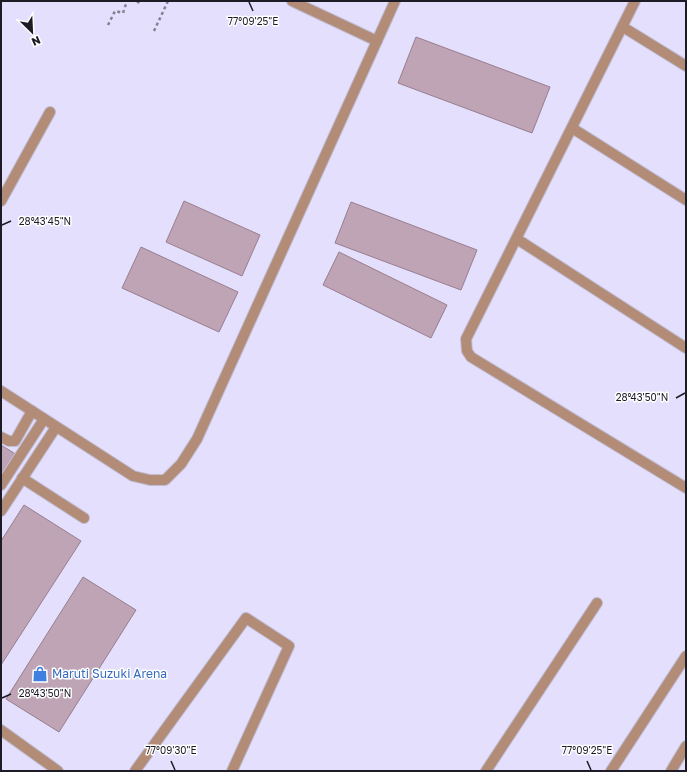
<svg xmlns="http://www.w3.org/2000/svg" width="687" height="772" viewBox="0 0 687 772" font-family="'Golos Text',sans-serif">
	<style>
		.building { fill: #bea4b5; stroke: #987e8f }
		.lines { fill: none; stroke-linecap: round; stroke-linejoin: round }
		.lane-casing { stroke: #bfbcd5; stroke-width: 12 }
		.street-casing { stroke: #bfbcd5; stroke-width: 12 }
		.path { stroke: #838194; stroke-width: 2.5; stroke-dasharray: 3 3; stroke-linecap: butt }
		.lane { stroke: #b38c78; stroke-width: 10 }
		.street { stroke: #b38c78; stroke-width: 10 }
		.ticks { fill: none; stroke: #1d1c26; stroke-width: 1.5 }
		.labels { text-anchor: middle; stroke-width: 3; stroke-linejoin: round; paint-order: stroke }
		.shop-label { font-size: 12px; fill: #366cbe; stroke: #fff; text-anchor: start }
		.ticks-label { font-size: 10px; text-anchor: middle; fill: #1d1c26; stroke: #fff; stroke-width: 3; stroke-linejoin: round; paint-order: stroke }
	</style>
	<rect width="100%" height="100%" fill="#e3dffc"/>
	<!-- building -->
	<g class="building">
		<polygon points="416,37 550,87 532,133 398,83"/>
		<polygon points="184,201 260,235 242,276 166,242"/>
		<polygon points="351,202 477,250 461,290 335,243"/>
		<polygon points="141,247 238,292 219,332 122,288"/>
		<polygon points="339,252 447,305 431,338 323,285"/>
		<polygon points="1,445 17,455 1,479"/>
		<polygon points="24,505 81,541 1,665 1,541"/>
		<polygon points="83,577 136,610 59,732 6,699"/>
	</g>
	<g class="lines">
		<!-- lane casing -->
		<g class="lane-casing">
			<g id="lane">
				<polyline points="292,1 377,41"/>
				<polyline points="635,1 466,339 467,351 471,357 686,488"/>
				<polyline points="623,27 686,66"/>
				<polyline points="572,128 686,200"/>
				<polyline points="1,201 50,112"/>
				<polyline points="517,239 686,348"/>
				<polyline points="1,391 133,476 150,480 165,480 181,464 197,439 395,1"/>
				<polyline points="1,437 9,441 15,441 32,411"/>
				<polyline points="22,478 84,518"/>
				<polyline points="1,485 44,419"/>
				<polyline points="1,511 56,427"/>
				<polyline points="135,771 246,618 289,646 232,771"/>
				<polyline points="486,771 597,603"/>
				<polyline points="611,771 686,656"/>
				<polyline points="671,771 686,746"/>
			</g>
		</g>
		<!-- street casing -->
		<g class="street-casing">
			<polyline id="street" points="1,730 58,771"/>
		</g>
		<!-- path -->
		<g class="path">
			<polyline points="137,1 140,4"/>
			<polyline points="108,25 115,11 123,13 127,1"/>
			<polyline points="154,31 168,1"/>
		</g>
		<!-- lane -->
		<use href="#lane" class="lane"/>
		<!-- street -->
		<use href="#street" class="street"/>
	</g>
	<!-- ticks -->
	<path class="ticks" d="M249 2 253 11M2 225 11 221M676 398 685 393M2 698 11 694M171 761 175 770M587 761 591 770"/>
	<!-- icons -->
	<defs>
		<g id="shop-bare" transform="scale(1.2)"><path d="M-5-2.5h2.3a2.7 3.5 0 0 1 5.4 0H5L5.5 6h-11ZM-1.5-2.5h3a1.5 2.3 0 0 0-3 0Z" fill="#3f7fe0" stroke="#fff" stroke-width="2.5" paint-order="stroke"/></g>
	</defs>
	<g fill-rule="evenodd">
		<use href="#shop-bare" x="40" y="674"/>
	</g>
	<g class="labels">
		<!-- shop labels -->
		<g class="shop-label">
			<text x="52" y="678">Maruti Suzuki Arena</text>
		</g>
	</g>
	<g class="ticks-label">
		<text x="253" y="25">77°09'25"E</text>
		<text x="45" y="225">28°43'45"N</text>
		<text x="642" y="401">28°43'50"N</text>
		<text x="45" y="697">28°43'50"N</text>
		<text x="171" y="754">77°09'30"E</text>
		<text x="587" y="754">77°09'25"E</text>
	</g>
	<!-- border -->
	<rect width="687" height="772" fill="none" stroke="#1d1c26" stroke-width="4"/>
	<!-- north arrow -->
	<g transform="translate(32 32) rotate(156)" stroke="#ffffff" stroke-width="3" paint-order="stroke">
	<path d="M0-3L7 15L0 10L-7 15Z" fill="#1d1c26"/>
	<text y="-6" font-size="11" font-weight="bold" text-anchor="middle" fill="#1d1c26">N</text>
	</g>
</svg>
